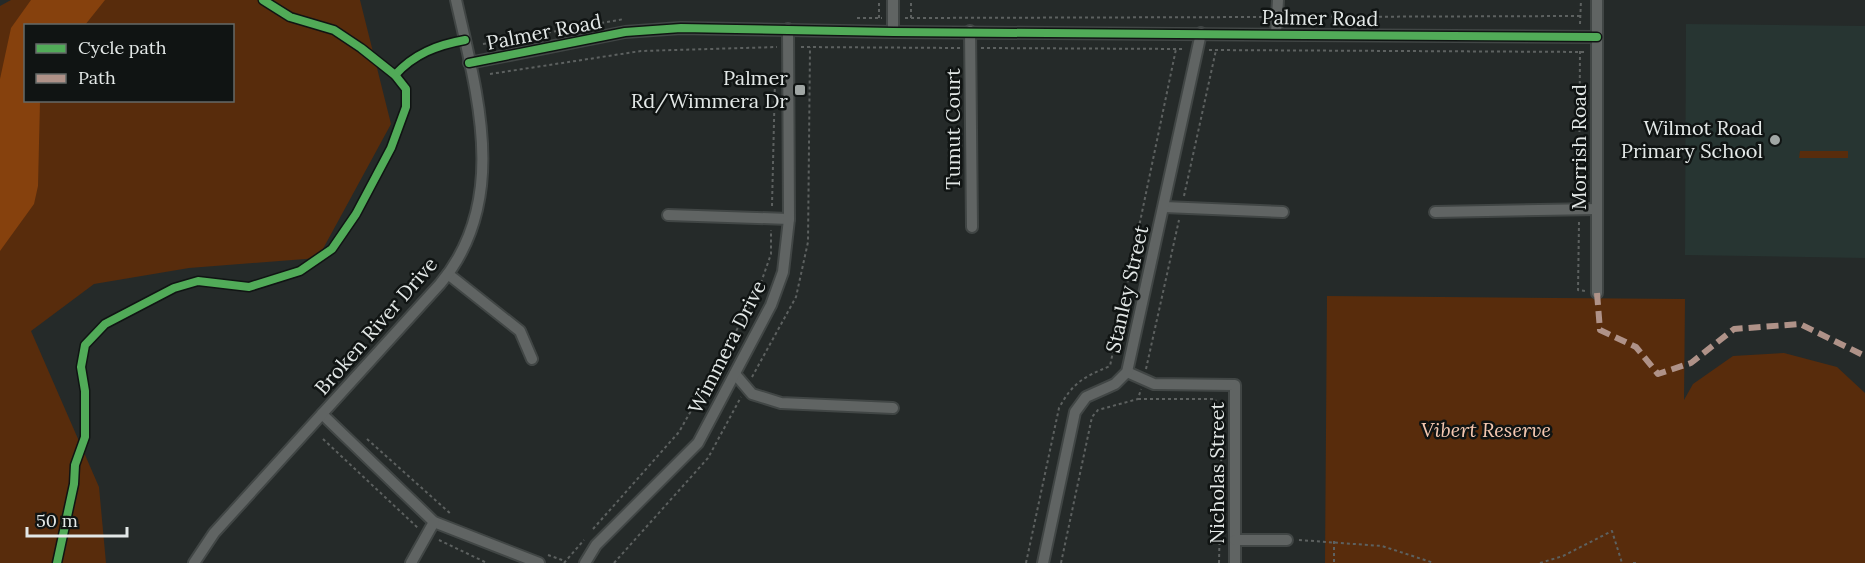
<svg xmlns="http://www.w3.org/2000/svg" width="1865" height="563" viewBox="0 0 1865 563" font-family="Lora,serif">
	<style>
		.built { fill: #273532 }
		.green { fill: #582c0c; fill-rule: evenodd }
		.water { fill: #86410d }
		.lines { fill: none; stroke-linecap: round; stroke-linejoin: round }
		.street-casing { stroke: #414645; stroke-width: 14 }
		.path { stroke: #5d6160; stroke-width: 2; stroke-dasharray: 3 3; stroke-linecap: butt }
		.street { stroke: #606463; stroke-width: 10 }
		.quiet { stroke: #af9288; stroke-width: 6; stroke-dasharray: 12 6; stroke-linecap: butt }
		.cycleway-casing { stroke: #101413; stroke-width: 11 }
		.cycleway { stroke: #51ab58; stroke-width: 8 }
		.poi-dot { fill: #a0a6a4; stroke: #101413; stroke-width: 2 }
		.labels { text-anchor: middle; stroke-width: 5; stroke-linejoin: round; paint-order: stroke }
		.street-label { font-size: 20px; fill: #e3e8e7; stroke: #101413 }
		.poi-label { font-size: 20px; fill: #e3e8e7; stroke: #101413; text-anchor: end }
		.park-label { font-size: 20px; font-style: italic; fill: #f5c8b1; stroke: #101413 }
	</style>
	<rect width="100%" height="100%" fill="#252a29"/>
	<!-- built -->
	<polygon class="built" points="1686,24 1865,26 1865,258 1685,255"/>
	<!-- green -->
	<g class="green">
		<path d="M11 0H360L391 124 318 258 189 268 94 284 31 331 99 487 106 563H0V6ZM26 26H232V100H26Z"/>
		<polygon points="1800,151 1848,151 1848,158 1799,158"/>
		<polygon points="1327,296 1685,299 1684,400 1693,384 1733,356 1784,353 1837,367 1865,393 1865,563 1325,563"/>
	</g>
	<!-- water -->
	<polygon class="water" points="31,0 105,0 85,25 26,26 26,100 40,101 38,186 34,204 0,251 0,79 11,28"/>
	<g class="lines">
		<!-- street casing -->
		<g class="street-casing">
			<g id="street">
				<polyline points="970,31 972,227"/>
				<polyline points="893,32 893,0"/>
				<polyline points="1276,34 1278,0"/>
				<polyline points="469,63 625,32 681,28 893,32 1597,37"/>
				<polyline points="1164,207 1283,212"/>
				<polyline points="1435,212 1597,209"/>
				<polyline points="668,215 789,219"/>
				<polyline points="448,274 520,331 532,359"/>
				<polyline points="1597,293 1597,0"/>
				<polyline points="1127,372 1154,384 1235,385 1235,563"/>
				<polyline points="735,374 752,394 781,403 893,408"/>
				<polyline points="322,414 434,522 539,563"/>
				<polyline points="1235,540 1287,540"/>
				<path d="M194 563 214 533 440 284C510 201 477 94 456 0"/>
				<polyline points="411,563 434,522"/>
				<polyline points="585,563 596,545 698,443 771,305 783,272 789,219 788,29"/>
				<polyline points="1043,563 1075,412 1086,397 1115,384 1127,372 1201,33"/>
			</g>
		</g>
		<!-- path -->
		<g class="path">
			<polyline points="1289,17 1580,16"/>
			<polyline points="857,18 882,18"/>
			<polyline points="879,18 879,0"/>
			<polyline points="905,18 1266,17"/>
			<polyline points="911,18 911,0"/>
			<polyline points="1580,24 1581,0"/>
			<polyline points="483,44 624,19"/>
			<polyline points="801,47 960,48"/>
			<polyline points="981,48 1185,49"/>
			<polyline points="1209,50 1587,52"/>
			<polyline points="490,74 641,51 777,47"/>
			<polyline points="1184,196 1216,50"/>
			<polyline points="1579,198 1580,51"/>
			<polyline points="772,206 775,80"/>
			<polyline points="1579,222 1578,290 1585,291"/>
			<polyline points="1146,369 1179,220"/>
			<polyline points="752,377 796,297 808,242 810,47"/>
			<polyline points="1138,399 1215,399 1222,416"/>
			<polyline points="323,439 418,528"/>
			<polyline points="367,439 452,515"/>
			<polyline points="593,529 679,432 757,294 771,254 771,230"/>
			<polyline points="439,540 487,563"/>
			<polyline points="1299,540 1382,546 1434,563"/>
			<polyline points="1334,541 1334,563"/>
			<polyline points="548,555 565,561"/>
			<polyline points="564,563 584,540"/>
			<polyline points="614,563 708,458 741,397"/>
			<path d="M1026 563 1059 408C1073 382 1084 377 1110 366L1176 49"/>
			<polyline points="1061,563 1092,417 1098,410 1138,399 1141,389"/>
			<polyline points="1219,563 1222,425"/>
			<polyline points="1540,563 1563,556 1612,531 1622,563"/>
			<polyline points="1633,563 1636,563"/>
		</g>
		<!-- street -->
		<use href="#street" class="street"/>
		<!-- quiet -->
		<polyline class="quiet" points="1597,293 1600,330 1636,347 1658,374 1691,363 1734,329 1800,324 1865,356"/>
		<!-- cycleway casing -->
		<g class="cycleway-casing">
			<g id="cycleway">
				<polyline points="469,63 625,32 681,28 893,32 1597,37"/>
				<path d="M395 75C414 54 437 45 465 40"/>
				<polyline points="57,563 74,484 75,465 85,437 85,391 81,367 85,345 105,324 174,288 198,281 249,287 300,271 332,249 356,214 391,148 406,107 406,89 395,75 361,48 334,30 290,17 263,0"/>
			</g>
		</g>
		<!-- cycleway -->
		<use href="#cycleway" class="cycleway"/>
	</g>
	<!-- markers -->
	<g class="poi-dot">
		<rect x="794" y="84" width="12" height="12" rx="3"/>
		<circle cx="1775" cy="140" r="6"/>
	</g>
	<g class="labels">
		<!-- street labels -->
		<g class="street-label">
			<text transform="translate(1320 18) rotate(1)" y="7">Palmer Road</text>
			<text transform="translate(544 32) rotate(-11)" y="7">Palmer Road</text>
			<text transform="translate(953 129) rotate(-90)" y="7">Tumut Court</text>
			<text transform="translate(1579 147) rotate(-90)" y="7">Morrish Road</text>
			<text transform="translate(1127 289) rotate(-77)" y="7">Stanley Street</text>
			<text transform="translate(376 326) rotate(-49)" y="7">Broken River Drive</text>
			<text transform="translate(727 347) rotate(-63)" y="7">Wimmera Drive</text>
			<text transform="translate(1217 473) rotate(-90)" y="7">Nicholas Street</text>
		</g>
		<!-- poi labels -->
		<g class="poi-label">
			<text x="788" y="85">Palmer<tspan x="788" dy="23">Rd/Wimmera Dr</tspan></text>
			<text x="1763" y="135">Wilmot Road<tspan x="1763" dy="23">Primary School</tspan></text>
		</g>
		<!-- park labels -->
		<g class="park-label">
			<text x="1486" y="437">Vibert Reserve</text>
		</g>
	</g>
	<!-- legend -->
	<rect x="24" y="24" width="210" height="78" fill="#101413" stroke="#646968" stroke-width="1.5"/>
	<rect x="36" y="44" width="30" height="9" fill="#51ab58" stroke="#646968" stroke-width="1.5"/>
	<text x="78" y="54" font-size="18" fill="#e3e8e7">Cycle path</text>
	<rect x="36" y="74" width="30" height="9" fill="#af9288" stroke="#646968" stroke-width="1.5"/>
	<text x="78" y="84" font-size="18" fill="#e3e8e7">Path</text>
	<!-- scale -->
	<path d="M27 527v9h100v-9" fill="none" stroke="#e3e8e7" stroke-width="3"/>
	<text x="36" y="527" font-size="18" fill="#e3e8e7" stroke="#101413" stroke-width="4.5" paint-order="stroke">50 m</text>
</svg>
